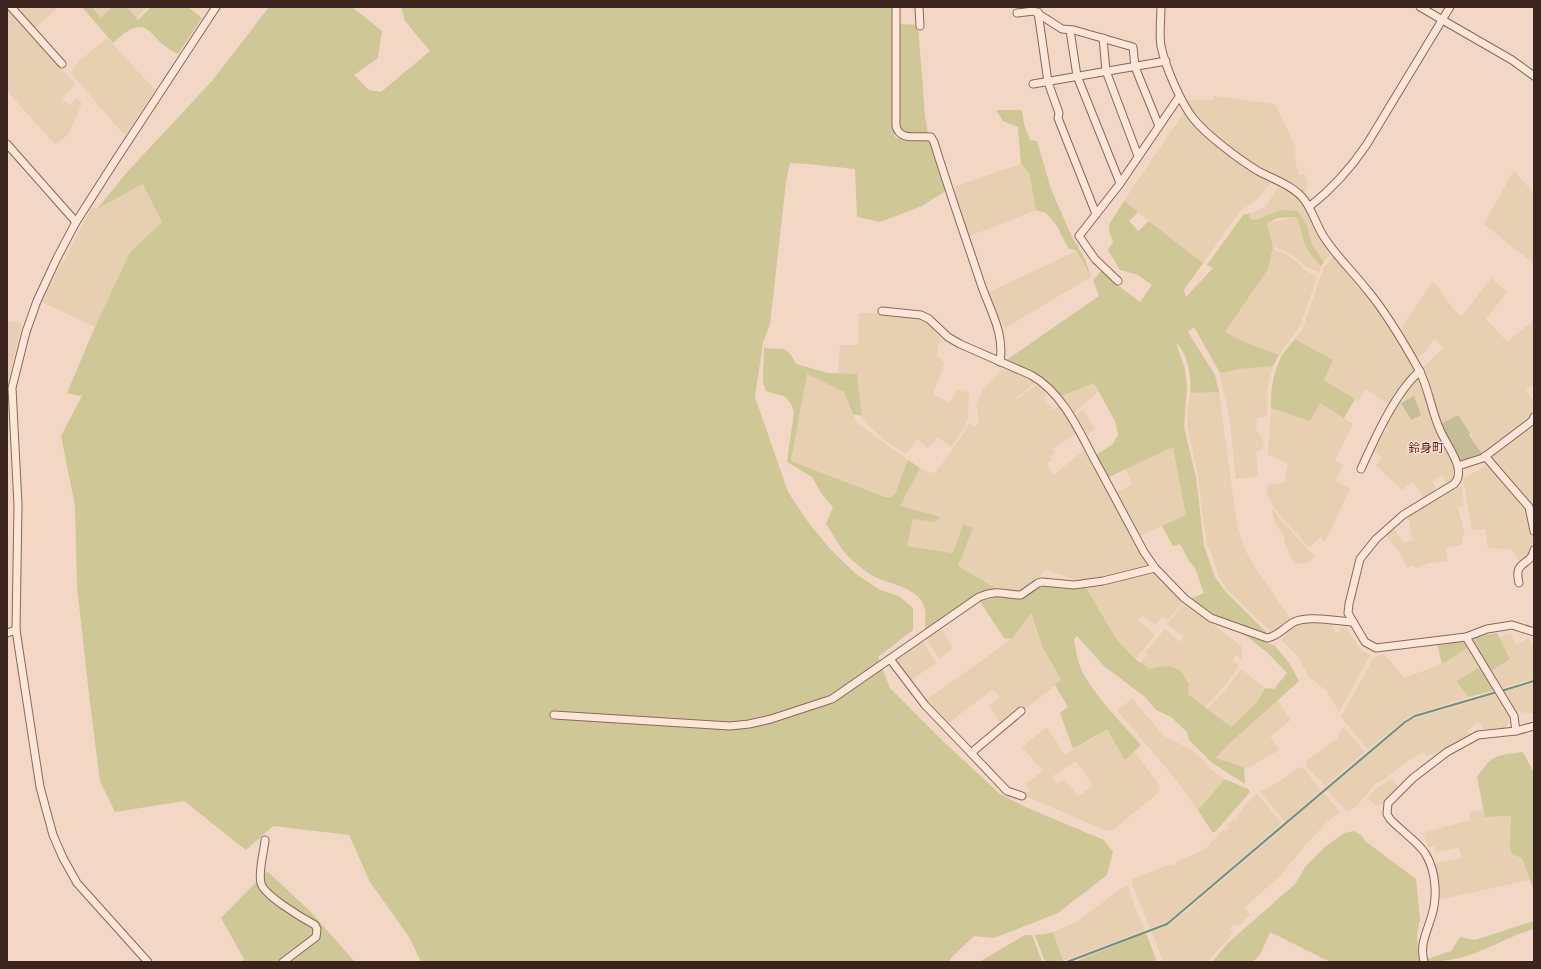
<svg xmlns="http://www.w3.org/2000/svg" width="1541" height="969" viewBox="0 0 1541 969" font-family="'IBM Plex Serif','Noto Sans JP',serif">
	<style>
		.farmland { fill: #e7cfb1; fill-rule: evenodd }
		.green { fill: #d0c797 }
		.cemetery { fill: #c5bd96 }
		.lines { fill: none; stroke-linecap: round; stroke-linejoin: round }
		.stream { stroke: #6c937e; stroke-width: 2 }
		.minor-casing { stroke: #8d6659; stroke-width: 9 }
		.minor { stroke: #fbe7d8; stroke-width: 7 }
		.labels { text-anchor: middle; stroke-width: 3; stroke-linejoin: round; paint-order: stroke }
		.neighbourhood-label { font-size: 12px; fill: #6c1a20; stroke: #f8e3d4 }
	</style>
	<rect width="100%" height="100%" fill="#f1d7c4"/>
	<!-- farmland -->
	<g class="farmland">
		<polygon points="7,7 9,7 18,17 75,84 62,99 70,106 76,98 82,103 70,131 63,139 55,144 7,91"/>
		<polygon points="13,7 58,7 34,30"/>
		<polygon points="92,7 112,7 101,18"/>
		<polygon points="127,7 147,7 137,18"/>
		<polygon points="107,38 155,90 125,136 71,73 78,62"/>
		<polygon points="1214,96 1275,104 1296,148 1295,160 1299,175 1305,174 1308,184 1305,194 1293,185 1246,160 1202,123 1196,117 1186,100 1213,100"/>
		<polygon points="1185,111 1191,120 1272,181 1258,199 1240,211 1203,263 1124,201"/>
		<polygon points="1021,164 1029,173 1036,210 967,237 951,188"/>
		<polygon points="1514,170 1534,194 1534,264 1484,224"/>
		<polygon points="144,184 162,222 130,252 95,327 42,302 92,207 97,209"/>
		<polygon points="1280,185 1290,189 1303,201 1330,252 1330,255 1324,262 1312,245 1307,226 1296,211 1280,210 1256,220 1251,219 1249,216 1251,213 1265,207"/>
		<polygon points="1296,217 1301,228 1303,238 1307,247 1321,266 1319,273 1305,266 1298,259 1286,251 1273,247 1267,223"/>
		<polygon points="1272,249 1285,254 1298,262 1303,269 1317,277 1300,326 1279,355 1247,343 1225,332 1268,269"/>
		<polygon points="1077,251 1091,277 1005,328 987,293"/>
		<polygon points="1333,257 1336,257 1373,300 1396,334 1415,367 1415,371 1391,406 1366,389 1358,401 1324,379 1333,360 1295,339 1303,328 1324,267"/>
		<polygon points="1491,278 1507,292 1486,319 1507,342 1534,320 1534,384 1526,390 1534,401 1534,411 1529,420 1483,455 1458,415 1441,424 1431,391 1422,369 1443,348 1435,338 1424,353 1419,357 1416,357 1400,330 1433,281 1455,311 1462,317"/>
		<polygon points="859,313 880,313 921,318 927,321 934,327 933,331 944,340 938,344 937,356 944,362 944,365 933,394 950,403 958,389 963,393 964,389 969,393 968,418 964,428 951,447 938,437 928,448 917,439 906,454 883,439 862,419 857,375 838,374 840,345 858,345"/>
		<polygon points="7,321 22,323 7,387"/>
		<polygon points="1273,366 1268,384 1267,416 1257,418 1256,426 1257,431 1263,439 1264,444 1263,448 1256,453 1258,476 1236,479 1230,422 1220,373 1240,369"/>
		<polygon points="1003,369 1022,373 1037,381 1015,399 1016,400 1039,383 1047,395 1044,398 1053,410 1059,406 1068,415 1077,433 1052,449 1055,453 1050,457 1052,460 1046,464 1054,475 1085,449 1151,566 1104,579 1078,581 1045,569 1038,581 1025,591 1016,593 997,589 958,566 972,528 963,524 953,553 907,546 913,519 935,522 900,506 920,468 930,473 936,472 961,438 969,423 976,427 979,421 976,405 979,397 984,388"/>
		<polygon points="807,374 844,392 857,423 908,460 895,494 893,496 885,497 791,461"/>
		<polygon points="1420,376 1435,430 1455,466 1455,474 1448,485 1442,475 1432,481 1438,492 1425,499 1412,481 1402,490 1376,465 1382,458 1373,450 1381,432 1384,433 1388,430 1385,425 1395,408 1401,403 1411,420 1414,396 1405,401 1402,396 1413,379"/>
		<polygon points="1094,383 1098,392 1073,414 1059,397"/>
		<polygon points="1219,392 1237,524 1245,550 1254,566 1290,618 1276,630 1271,632 1227,590 1219,577 1213,558 1207,545 1202,512 1198,476 1188,429 1187,413 1190,393"/>
		<polygon points="1320,402 1353,424 1335,460 1343,465 1336,481 1350,489 1325,542 1321,537 1309,547 1281,517 1273,506 1267,494 1268,484 1284,483 1288,464 1268,454 1271,408 1310,421"/>
		<polygon points="1083,410 1095,429 1084,437 1073,417"/>
		<polygon points="1532,425 1534,426 1534,515 1488,457"/>
		<polygon points="1173,447 1187,515 1138,537 1114,493 1132,485 1126,469"/>
		<polygon points="1489,464 1527,508 1530,517 1533,535 1532,554 1521,563 1512,550 1507,549 1488,548 1485,529 1472,530 1463,479"/>
		<polygon points="1457,487 1462,487 1464,505 1458,507 1465,536 1462,537 1462,545 1446,548 1448,561 1428,563 1417,568 1413,565 1407,568 1399,551 1386,535 1394,529 1403,543 1413,540 1408,517"/>
		<polygon points="1272,508 1279,518 1315,557 1309,562 1302,563 1296,564 1293,561 1285,544 1284,535 1280,531 1274,520"/>
		<polygon points="1155,572 1184,600 1168,620 1162,616 1156,625 1142,615 1138,620 1155,635 1135,659 1117,640 1085,586"/>
		<polygon points="1185,602 1242,647 1242,659 1236,655 1233,661 1239,666 1226,684 1205,707 1188,694 1189,684 1150,669 1140,662 1148,655 1146,652 1165,629 1179,642 1184,637 1167,624"/>
		<polygon points="1030,613 1042,646 1061,681 1024,710 1022,708 1002,724 989,706 999,697 993,689 946,725 926,700 1012,639"/>
		<polygon points="1302,622 1331,625 1337,634 1342,627 1347,629 1361,650 1370,655 1339,712 1327,691 1309,677 1298,657 1281,640 1293,626"/>
		<polygon points="941,628 953,648 940,659 927,640 927,638"/>
		<polygon points="1511,633 1516,645 1529,638 1531,644 1534,643 1534,679 1501,688 1491,671 1510,659 1499,637"/>
		<polygon points="921,641 924,643 936,663 910,681 893,660"/>
		<polygon points="1469,647 1480,667 1456,680 1469,697 1409,716 1368,749 1341,717 1374,657 1384,654 1404,678 1442,664"/>
		<polygon points="1241,669 1265,688 1257,702 1231,727 1207,709 1228,687"/>
		<polygon points="1534,683 1534,713 1515,712 1504,692"/>
		<polygon points="1497,694 1510,716 1506,728 1484,729 1478,721 1467,730 1469,734 1433,756 1431,753 1427,756 1423,752 1406,762 1386,778 1375,784 1357,806 1352,809 1348,811 1344,809 1327,790 1410,720"/>
		<polygon points="1132,699 1164,736 1192,750 1205,762 1207,767 1225,779 1198,810 1169,771 1117,710"/>
		<polygon points="1277,700 1291,720 1270,736 1279,750 1248,768 1216,758 1231,742"/>
		<path d="M1047 727 1065 755 1107 729 1125 759 1134 751 1158 784 1160 788 1159 792 1114 829 1110 830H1105L1074 817 1023 795 1030 790 1026 784 1043 771 1022 747ZM1076 761 1093 785 1079 796 1064 780 1057 784 1051 777Z"/>
		<polygon points="1343,727 1365,752 1325,786 1306,766 1307,760 1337,739"/>
		<polygon points="1299,767 1303,768 1321,790 1285,822 1260,792 1277,783"/>
		<polygon points="1392,779 1398,787 1384,802 1377,806 1368,798 1378,787"/>
		<polygon points="1324,793 1339,811 1339,813 1327,822 1308,842 1281,875 1245,907 1250,915 1237,927 1234,924 1230,928 1233,933 1210,959 1206,962 1163,962 1152,932 1168,925 1182,915"/>
		<polygon points="1257,794 1282,823 1172,918 1166,922 1150,928 1132,884 1133,879 1171,864 1173,866 1176,865 1175,863 1205,849 1223,830 1225,832 1229,828 1227,825 1234,818 1236,820 1238,818 1236,816 1255,795"/>
		<polygon points="1483,809 1486,817 1511,816 1513,855 1522,858 1530,880 1438,900 1438,878 1434,863 1462,858 1459,847 1436,852 1434,846 1428,847 1423,833 1471,820 1469,812"/>
		<polygon points="1126,885 1128,886 1137,914 1138,914 1145,930 1063,961 1053,932 1077,922"/>
	</g>
	<!-- green -->
	<g class="green">
		<path d="M82 7H92L101 18 112 7H127L138 20 151 7H188L202 18 178 54C147 41 151 7 113 43Z"/>
		<polygon points="269,7 352,7 382,31 378,58 354,75 369,90 381,92 430,51 405,21 401,7 894,7 894,135 896,138 930,140 947,190 922,206 880,222 857,217 855,169 808,164 790,163 786,182 770,324 763,343 755,397 788,492 808,522 830,549 856,574 880,590 899,596 913,608 913,630 878,657 890,688 944,742 1000,794 1023,806 1104,840 1113,852 1107,875 1058,913 994,938 974,936 952,957 949,962 421,962 409,937 370,882 349,835 273,826 246,850 184,801 115,812 100,781 90,703 77,586 75,506 61,436 83,394 80,396 67,393 95,327 130,252 162,222 143,184 97,209 128,171 212,81"/>
		<polygon points="899,24 918,25 925,116 928,134 904,134 899,126"/>
		<polygon points="996,110 1022,110 1024,124 1030,140 1037,141 1051,189 1072,237 1085,259 1091,277 1077,251 1068,248 1057,226 1046,213 1036,210 1029,173 1021,164 1018,127 1003,121"/>
		<path d="M1124 201 1138 212 1129 221 1138 231 1149 221 1203 263 1184 290 1186 297 1213 268 1207 265 1243 215 1251 213 1249 216 1251 219 1256 220 1280 210 1296 211 1299 213 1307 226 1312 245 1324 262 1321 266C1314 259 1306 249 1303 239 1301 231 1300 224 1296 217L1278 218 1267 223 1273 247 1268 269 1225 332 1247 343 1279 355 1273 366 1240 369 1220 373 1194 327 1188 332 1215 375 1219 392 1190 393C1192 378 1188 353 1176 343L1185 369 1187 388 1184 427 1196 477 1204 546 1215 577 1225 591 1268 634 1266 635 1212 615 1190 599 1204 593 1195 568 1189 561 1180 544 1173 546 1162 526 1186 515 1173 447 1107 478 1094 456 1113 444 1118 435 1115 421 1094 383 1059 397 1005 361 1099 296 1093 280 1102 270 1115 283 1140 302 1152 285 1138 275 1120 270 1108 250 1113 242 1109 230 1110 223Z"/>
		<path d="M1295 339 1333 360 1324 380 1355 399 1344 418 1320 403 1310 421 1271 408C1270 392 1273 375 1280 359 1283 352 1290 346 1295 339Z"/>
		<path d="M764 348 784 349 791 355 796 364 828 373 857 374 862 416 853 414 844 392 807 374 791 461 885 497H890L895 494 908 460 920 468 900 506 941 517 935 522 913 519 907 546 953 553 963 524 973 528 958 566 997 589 987 591 925 632C925 625 926 617 925 610 921 587 890 585 873 576 866 572 859 566 853 561 840 550 836 538 826 524L833 507 821 493 812 477 787 462 794 412 791 404 786 397 766 391 763 382Z"/>
		<path d="M1042 584 1085 586 1117 640 1135 659 1150 669C1159 666 1172 664 1180 671 1184 674 1186 681 1189 684L1188 694 1231 727 1257 702 1265 688 1274 689 1287 673 1268 653 1237 629 1275 646 1290 664 1299 681 1231 742 1216 758 1244 767 1245 784 1211 762 1189 740 1187 732 1171 717 1156 710 1145 697 1104 666 1077 636 1074 639C1076 651 1078 665 1084 675 1099 701 1122 723 1141 745L1125 760 1107 729 1073 749 1060 713 1068 707 1055 685 1061 680 1042 646 1031 613 1012 639 1004 638 979 600 997 595 1024 598Z"/>
		<polygon points="1497,633 1510,659 1491,671 1473,643 1474,637"/>
		<polygon points="1461,641 1466,642 1469,647 1442,664 1437,643"/>
		<polygon points="1480,667 1495,690 1469,697 1456,681"/>
		<path d="M1523 752 1534 773V891L1522 858 1513 855 1510 849 1511 816 1485 817 1477 777C1494 753 1495 756 1523 752Z"/>
		<polygon points="1225,779 1248,789 1250,792 1215,832 1212,832 1198,810"/>
		<polygon points="1354,831 1362,836 1365,841 1416,879 1420,919 1417,935 1419,962 1330,962 1270,932 1261,953 1253,962 1212,962 1228,943 1295,884 1306,866 1325,847 1344,833"/>
		<polygon points="267,871 310,911 355,962 241,962 244,959 221,918"/>
		<path d="M1534 921V929C1516 934 1501 942 1485 949 1467 957 1447 962 1427 962V959L1451 951 1460 937 1475 940Z"/>
		<polygon points="1053,932 1063,961 1061,962 1045,962 1035,935 1046,934"/>
		<polygon points="1146,933 1157,962 1076,962 1076,961"/>
		<polygon points="1025,935 1032,935 1042,962 979,962"/>
	</g>
	<!-- cemetery -->
	<g class="cemetery">
		<polygon points="1414,396 1421,415 1411,420 1401,403"/>
		<polygon points="1458,415 1470,433 1469,435 1483,455 1462,462 1459,461 1441,424"/>
	</g>
	<g class="lines">
		<!-- stream -->
		<g class="stream">
			<polyline points="1501,691 1534,681"/>
			<polyline points="1067,962 1167,924 1173,919 1405,722 1415,716 1497,692"/>
		</g>
		<!-- minor casing -->
		<g class="minor-casing">
			<g id="minor">
				<polyline points="11,7 62,64"/>
				<path d="M896 7V126C900 142 918 135 931 137L934 142C948 188 964 233 979 278 988 308 1005 330 1000 362"/>
				<polyline points="919,7 920,26"/>
				<path d="M1161 7C1161 19 1159 34 1161 46 1165 66 1181 103 1193 118 1206 135 1240 160 1258 171 1273 179 1291 185 1302 197 1313 209 1316 227 1326 240 1338 258 1354 273 1368 291 1388 315 1404 343 1419 370 1429 389 1431 410 1440 430 1446 445 1468 470 1454 484L1403 515 1376 539 1360 559 1349 604 1348 613 1365 642 1376 648 1466 637 1487 629 1512 625 1534 632"/>
				<polyline points="1420,7 1512,60 1534,76"/>
				<polyline points="1038,12 1048,82 1059,113 1058,118 1096,214"/>
				<polyline points="1017,13 1034,11 1062,29 1074,30 1133,47 1135,67 1159,126"/>
				<polyline points="1070,30 1077,76 1120,183"/>
				<polyline points="1103,38 1106,71 1138,156"/>
				<polyline points="1033,84 1166,61"/>
				<polyline points="7,144 76,222"/>
				<path d="M1309 207C1332 189 1351 168 1367 144L1450 7"/>
				<polyline points="1118,281 1095,259 1079,236 1119,185 1179,97"/>
				<path d="M882 311 921 315 929 319 948 337 960 344 1031 375C1065 394 1081 436 1099 468 1114 496 1129 524 1144 552L1155 568 1184 598 1211 618 1267 638C1279 636 1284 627 1294 622 1307 615 1337 621 1353 622"/>
				<polyline points="1485,456 1529,507 1534,531"/>
				<polyline points="1458,466 1483,458 1532,421 1534,417"/>
				<path d="M1361 469C1374 440 1396 391 1420 371"/>
				<path d="M1519 583C1513 559 1531 567 1534 550"/>
				<polyline points="7,633 16,630"/>
				<polyline points="1466,637 1514,716 1516,731"/>
				<polyline points="890,659 925,705 971,753 1007,791 1022,796"/>
				<path d="M554 715 730 726 749 724 771 719 832 699 979 597C997 589 1004 595 1021 595L1038 583 1042 582 1074 585 1103 581 1155 568"/>
				<polyline points="971,753 1021,711"/>
				<path d="M265 840C264 852 258 872 261 883 263 895 304 919 315 925L317 929 316 937 283 962"/>
				<polyline points="148,962 77,883 63,858 53,835 40,787 16,630 18,505 12,388 26,332 37,301 57,258 76,222 115,161 216,7"/>
				<path d="M1424 962C1420 945 1425 937 1430 921 1438 900 1437 872 1425 853 1416 840 1401 831 1390 819L1387 814 1388 803 1413 778 1447 752 1478 735 1516 731 1534 726"/>
			</g>
		</g>
		<!-- minor -->
		<use href="#minor" class="minor"/>
	</g>
	<g class="labels">
		<!-- neighbourhood labels -->
		<g class="neighbourhood-label">
			<text x="1426" y="452">鈴身町</text>
		</g>
	</g>
	<!-- border -->
	<rect width="1541" height="969" fill="none" stroke="#3c241e" stroke-width="16"/>
</svg>
